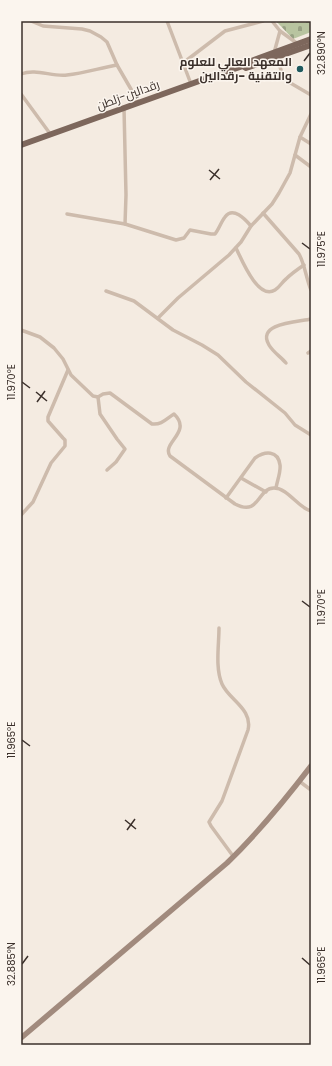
<svg xmlns="http://www.w3.org/2000/svg" width="332" height="1066" viewBox="0 0 332 1066" font-family="Poppins,Cairo,sans-serif">
	<style>
		.cemetery { fill: url(#cemetery-stones) }
		.lines { fill: none; stroke-linecap: round; stroke-linejoin: round }
		.street { stroke: #cdbbac; stroke-width: 3.5 }
		.secondary { stroke: #a18a7d; stroke-width: 5.5 }
		.primary { stroke: #7d675c; stroke-width: 6 }
		.ticks { fill: none; stroke: #3b302b; stroke-width: 1.5 }
		.poi-dot { fill: #1f5a5e; stroke: #fbf5ee; stroke-width: 1.5 }
		.labels { text-anchor: middle; stroke-width: 3; stroke-linejoin: round; paint-order: stroke }
		.poi-label { font-size: 12px; font-weight: bold; fill: #3b302b; stroke: #fbf5ee; text-anchor: end }
		.street-label { font-size: 12px; fill: #3b302b; stroke: #fbf5ee }
		.neatline { fill: none; stroke: #3b302b; stroke-width: 1.5 }
		.ticks-label { font-size: 10px; text-anchor: middle; fill: #3b302b }
	</style>
	<defs>
		<pattern id="cemetery-stones" width="16" height="16" patternUnits="userSpaceOnUse"><rect width="16" height="16" fill="#b8c4a0"/><path d="M2 7V4a2 2 0 0 1 4 0v3zM10 15v-3a2 2 0 0 1 4 0v3z" fill="#97a083"/></pattern>
	</defs>
	<rect width="100%" height="100%" fill="#f4ebe1"/>
	<!-- cemetery -->
	<polygon class="cemetery" points="276,21 311,21 311,32 293,39"/>
	<g class="lines">
		<!-- street -->
		<g class="street">
			<polyline points="31,21 43,26 82,29 90,31 101,37 107,42 117,65 139,103"/>
			<polyline points="167,21 191,84"/>
			<polyline points="272,21 280,31 298,44"/>
			<polyline points="274,53 280,31"/>
			<polyline points="277,58 282,73 287,81 311,95"/>
			<polyline points="183,63 225,31 263,21"/>
			<path d="M21 74C36 68 52 77 67 75 84 73 100 68 117 65"/>
			<polyline points="21,94 51,135"/>
			<polyline points="124,108 126,195 125,224"/>
			<polyline points="300,137 311,144"/>
			<polyline points="295,155 311,167"/>
			<path d="M263 213 299 254C305 265 306 278 311 290"/>
			<path d="M67 214 125 224 176 240 184 238 190 230 211 234H215C219 229 221 222 225 217 233 206 245 219 251 226"/>
			<path d="M236 248C241 258 258 301 275 290 280 287 282 282 286 279 291 274 298 269 304 265"/>
			<polyline points="106,291 134,301 173,330 202,345 218,355 246,382 285,413 295,425 311,435"/>
			<polyline points="158,318 178,298 229,255 241,242 251,226 272,204 279,193 290,173 300,137 311,114"/>
			<path d="M21 330 40 337 54 348 63 359 71 375 93 396 98 397 103 394 110 393 152 424C162 425 166 419 174 414 193 432 161 443 170 456L235 504C260 517 257 488 274 488 288 488 298 508 311 511"/>
			<polyline points="308,353 311,351"/>
			<path d="M286 363C281 357 273 352 269 345 256 323 298 322 311 319"/>
			<polyline points="98,397 100,414 117,439 125,449 116,462 107,470"/>
			<polyline points="241,478 266,492"/>
			<path d="M226 498 255 458C265 451 278 450 280 465 281 472 277 481 276 488"/>
			<polyline points="21,515 33,502 51,463 65,446 65,440 63,438 48,421 48,417 68,370"/>
			<path d="M219 628C219 645 215 668 222 684 229 700 253 709 248 730L222 801 209 822 211 826 233 856"/>
			<polyline points="299,781 311,790"/>
		</g>
		<!-- secondary -->
		<path class="secondary" d="M21 1038 227 863C258 833 285 800 311 766"/>
		<!-- primary -->
		<g class="primary">
			<polyline points="243,66 246,68 311,45"/>
			<polyline points="21,145 216,75 243,66 246,63 311,39"/>
		</g>
	</g>
	<!-- ticks -->
	<path class="ticks" d="M304 61 310 53M209 170 220 179M210 180 219 169M302 243 310 249M22 382 30 388M36 392 47 401M37 402 45 391M302 601 310 607M22 740 30 746M125 820 136 829M127 830 135 819M302 958 310 965M22 964 28 956"/>
	<!-- markers -->
	<circle class="poi-dot" cx="300" cy="69" r="4"/>
	<g class="labels">
		<!-- poi labels -->
		<g class="poi-label">
			<text x="292" y="66">المعهد العالي للعلوم<tspan x="292" dy="14">والتقنية -رقدالين</tspan></text>
		</g>
		<!-- street labels -->
		<g class="street-label">
			<text transform="translate(128 95) rotate(-20)" y="4">رقدالين-زلطن</text>
		</g>
	</g>
	<!-- border -->
	<rect width="332" height="1066" fill="none" stroke="#fbf5ee" stroke-width="44"/>
	<rect x="22" y="22" width="288" height="1022" class="neatline"/>
	<g class="ticks-label">
		<text transform="translate(321 53) rotate(-90)" y="4">32.890°N</text>
		<text transform="translate(321 249) rotate(-90)" y="4">11.975°E</text>
		<text transform="translate(11 382) rotate(-90)" y="4">11.970°E</text>
		<text transform="translate(321 607) rotate(-90)" y="4">11.970°E</text>
		<text transform="translate(11 740) rotate(-90)" y="4">11.965°E</text>
		<text transform="translate(11 964) rotate(-90)" y="4">32.885°N</text>
		<text transform="translate(321 965) rotate(-90)" y="4">11.965°E</text>
	</g>
</svg>
